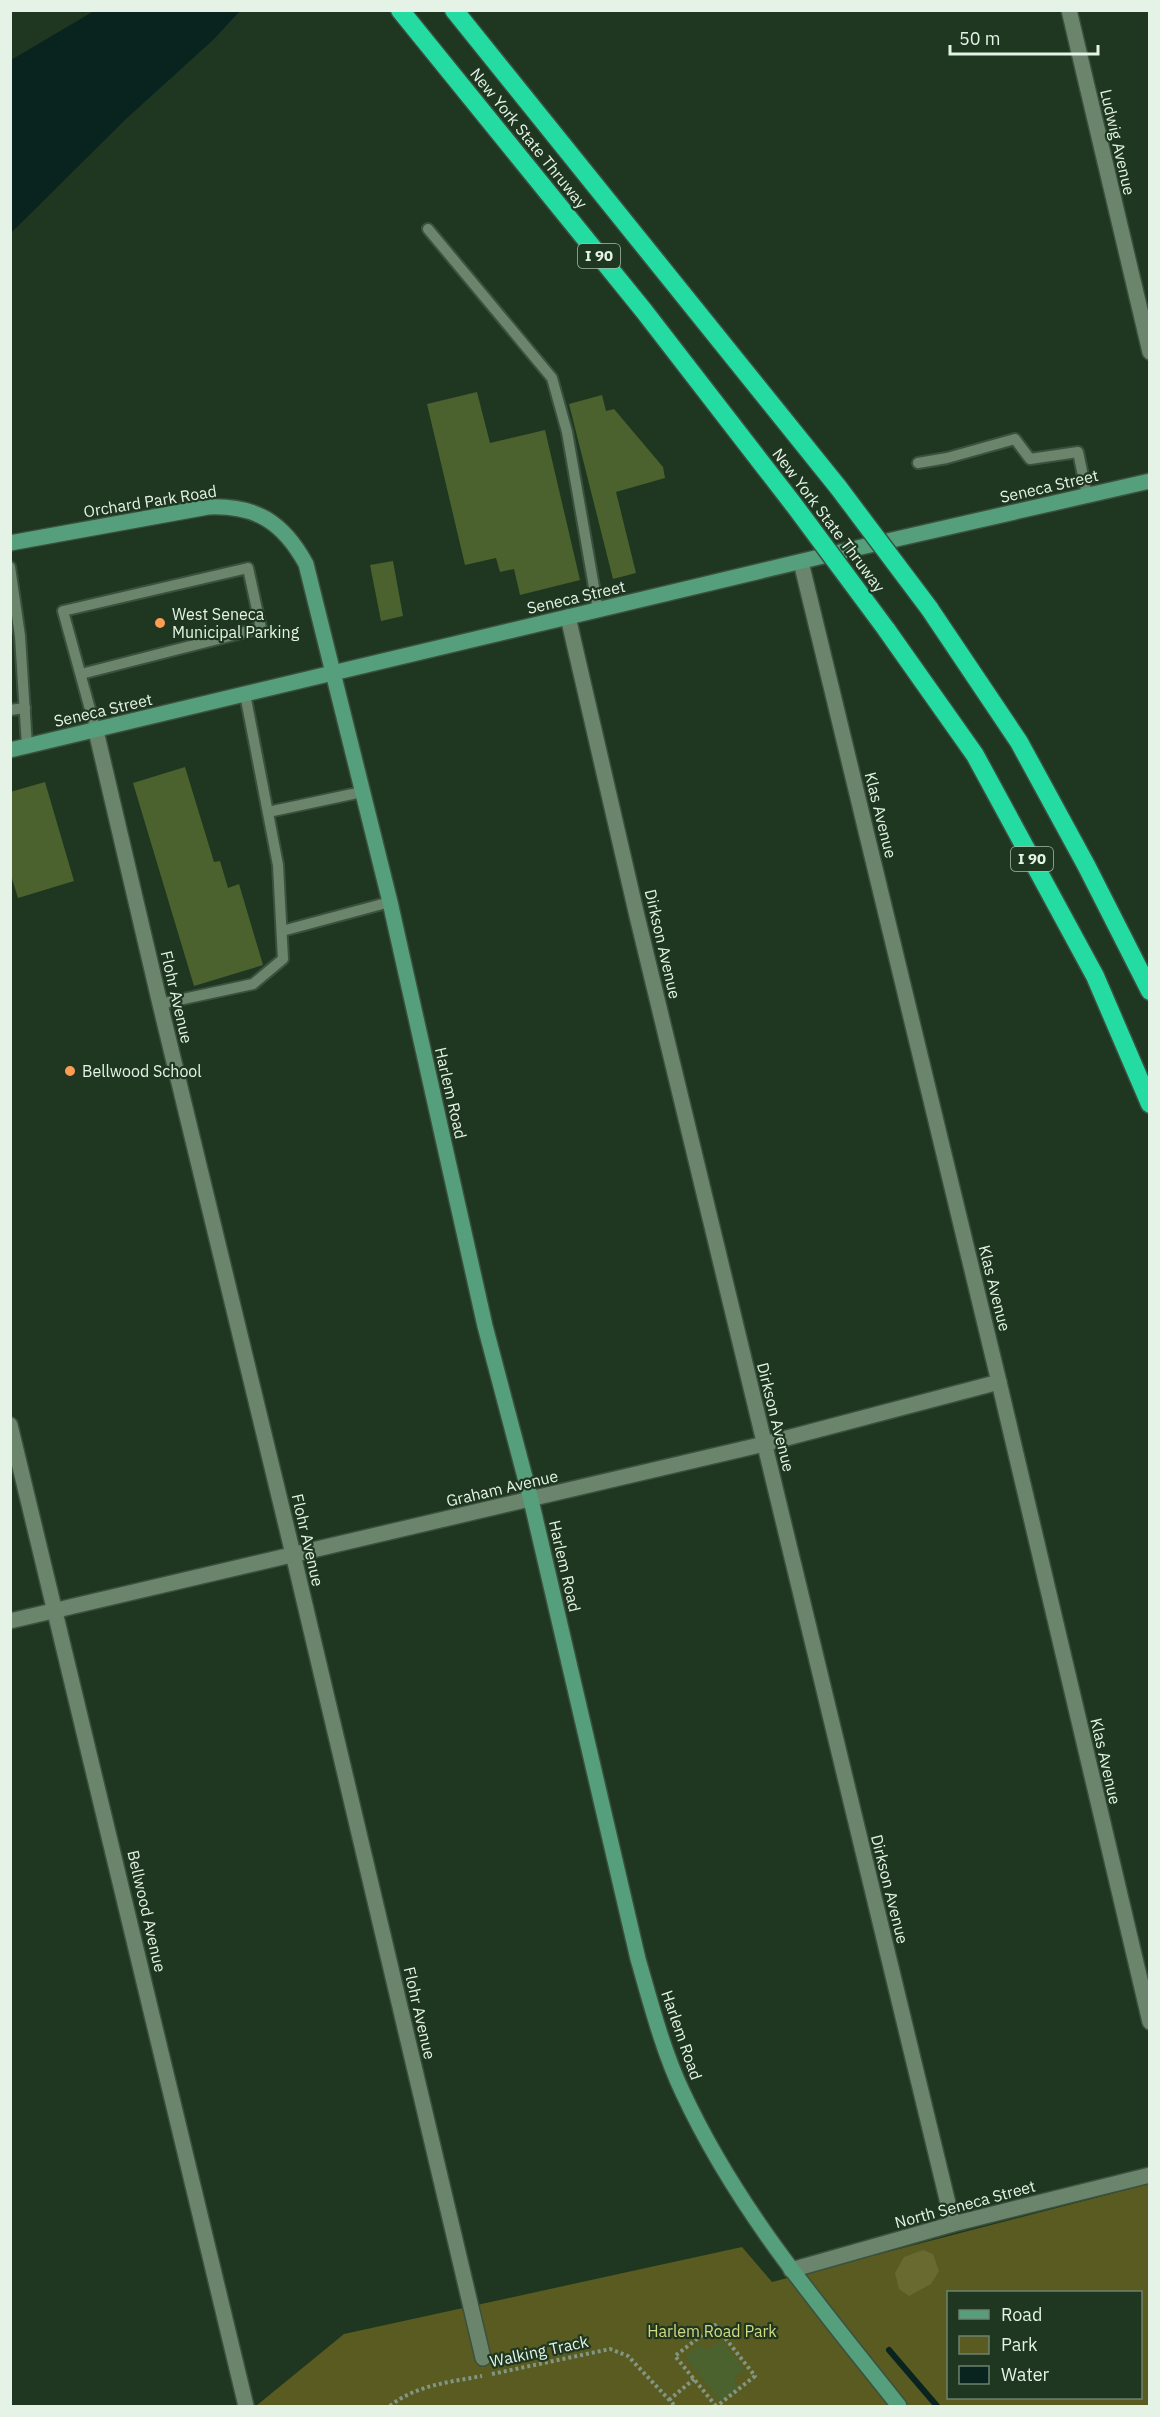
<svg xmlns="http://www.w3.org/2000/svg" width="1160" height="2417" viewBox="0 0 1160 2417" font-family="'IBM Plex Sans',sans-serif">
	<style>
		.green { fill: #595b21; fill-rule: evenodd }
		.forest { fill: #686a2f }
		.water { fill: #09231f }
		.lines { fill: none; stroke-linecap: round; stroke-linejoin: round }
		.stream { stroke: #09231f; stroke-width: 6 }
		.building { fill: #4b612e }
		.lane-casing { stroke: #3b513f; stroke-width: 14 }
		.street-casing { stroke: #3b513f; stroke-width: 18 }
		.secondary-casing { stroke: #3b513f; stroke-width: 18 }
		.highway-casing { stroke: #3b513f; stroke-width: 21 }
		.path { stroke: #829684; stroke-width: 4; stroke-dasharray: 3 3; stroke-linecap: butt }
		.lane { stroke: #6a856c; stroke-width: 10 }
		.street { stroke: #6a856c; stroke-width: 15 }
		.secondary { stroke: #559f7c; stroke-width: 15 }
		.highway { stroke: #24dca2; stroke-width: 18 }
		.highway-bridge-casing { stroke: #3b513f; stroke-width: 21; stroke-linecap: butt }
		.highway-bridge { stroke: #24dca2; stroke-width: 18 }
		.poi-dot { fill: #fc9d53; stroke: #1f3721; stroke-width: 2 }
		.labels { text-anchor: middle; stroke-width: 4.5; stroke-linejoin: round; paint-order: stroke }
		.shield { fill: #1f3721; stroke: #a9bbaa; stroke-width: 1.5 }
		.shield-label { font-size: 15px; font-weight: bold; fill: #e4f3e5 }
		.street-label { font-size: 16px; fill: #e4f3e5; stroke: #1f3721 }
		.poi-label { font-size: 16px; fill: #e4f3e5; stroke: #1f3721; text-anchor: start }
		.park-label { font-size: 16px; fill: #d4d880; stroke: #1f3721 }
	</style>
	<rect width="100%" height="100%" fill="#1f3721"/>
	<!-- green -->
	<path class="green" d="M1149 2184V2406H256L344 2334 742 2247 772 2282ZM948 2292H1140V2398H948Z"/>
	<!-- forest -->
	<polygon class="forest" points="923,2250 933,2254 939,2271 931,2284 909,2296 899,2289 895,2273 904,2257"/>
	<!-- water -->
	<polygon class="water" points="94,11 240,11 213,40 126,119 11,233 11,60"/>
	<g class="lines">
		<!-- stream -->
		<polyline class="stream" points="889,2350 937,2406"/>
	</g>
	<!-- building -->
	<g class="building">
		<polygon points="477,392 490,443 545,430 580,580 520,595 514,569 500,572 496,558 465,565 427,404"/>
		<polygon points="602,395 606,411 614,409 663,467 665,478 616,492 636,573 613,579 569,404"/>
		<polygon points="393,561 403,616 381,621 370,565"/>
		<polygon points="185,767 214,862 220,861 228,888 239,884 263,965 194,986 133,783"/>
		<polygon points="45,782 74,881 18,898 10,872 10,792"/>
		<polygon points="722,2340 745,2370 733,2379 740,2387 720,2402 685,2356 701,2343 707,2350"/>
	</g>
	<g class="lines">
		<!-- lane casing -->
		<g class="lane-casing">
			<g id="lane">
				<polyline points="428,229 552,378 567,432 598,610"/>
				<polyline points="918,463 947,458 1015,439 1030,459 1078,452 1087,495"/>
				<polyline points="10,567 20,636 27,746"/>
				<polyline points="81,674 261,628 248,568 63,611 96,731"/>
				<polyline points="10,710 25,708"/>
				<polyline points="268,812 362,792"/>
				<polyline points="282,931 390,902"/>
				<polyline points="160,1004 253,984 283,959 278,865 245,694"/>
			</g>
		</g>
		<!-- street casing -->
		<g class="street-casing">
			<g id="street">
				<polyline points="1069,10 1150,352"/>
				<polyline points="801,562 999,1382 1150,2022"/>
				<polyline points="568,617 637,916 953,2224"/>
				<polyline points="96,731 160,1004 293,1554 483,2358"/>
				<polyline points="10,1425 246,2406"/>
				<polyline points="10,1621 764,1444 999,1382"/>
				<polyline points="791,2270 953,2224 1150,2175"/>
			</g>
		</g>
		<!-- secondary casing -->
		<g class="secondary-casing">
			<g id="secondary">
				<path d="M10 543 208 507C256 505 283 522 306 564L390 902 485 1326 531 1500 638 1959C651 2004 663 2051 683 2093 738 2211 819 2305 899 2406"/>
				<polyline points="10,750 857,548 1150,481"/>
			</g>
		</g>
		<!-- highway casing -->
		<g class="highway-casing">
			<g id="highway">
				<polyline points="400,10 644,311 794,505"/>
				<polyline points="454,10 838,487"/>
				<polyline points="929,608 1019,742 1086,865 1150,991"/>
				<polyline points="886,629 975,755 1095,976 1150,1104"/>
			</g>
		</g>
		<!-- path -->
		<g class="path">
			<polyline points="492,2374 610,2349 628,2356 675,2406"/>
			<polyline points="669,2400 694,2379"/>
			<path d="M390 2406C416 2385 450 2382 482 2376"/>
			<polyline points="716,2406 675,2356 715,2325 755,2376 717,2406"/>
		</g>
		<!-- lane -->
		<use href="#lane" class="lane"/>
		<!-- street -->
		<use href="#street" class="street"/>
		<!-- secondary -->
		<use href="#secondary" class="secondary"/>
		<!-- highway -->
		<use href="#highway" class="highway"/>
		<!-- highway-bridge casing -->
		<g class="highway-bridge-casing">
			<g id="highway-bridge">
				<polyline points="838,487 929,608"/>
				<polyline points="794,505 886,629"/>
			</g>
		</g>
		<!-- highway-bridge -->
		<use href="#highway-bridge" class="highway-bridge"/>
	</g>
	<!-- markers -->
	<g class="poi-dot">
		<circle cx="160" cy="623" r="6"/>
		<circle cx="70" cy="1071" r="6"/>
	</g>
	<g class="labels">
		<!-- shield labels -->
		<g class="shield">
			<rect x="578" y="244" width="42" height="24" rx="4.5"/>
			<rect x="1011" y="847" width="42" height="24" rx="4.5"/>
		</g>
		<g class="shield-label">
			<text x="599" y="261">I 90</text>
			<text x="1032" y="864">I 90</text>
		</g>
		<!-- street labels -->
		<g class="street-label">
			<text transform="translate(529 138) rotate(51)" y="6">New York State Thruway</text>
			<text transform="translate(1118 142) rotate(77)" y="6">Ludwig Avenue</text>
			<text transform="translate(1049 486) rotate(-13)" y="6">Seneca Street</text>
			<text transform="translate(150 501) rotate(-9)" y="6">Orchard Park Road</text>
			<text transform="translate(829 520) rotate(53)" y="6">New York State Thruway</text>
			<text transform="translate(576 597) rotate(-13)" y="6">Seneca Street</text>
			<text transform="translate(103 710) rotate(-13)" y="6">Seneca Street</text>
			<text transform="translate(881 815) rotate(76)" y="6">Klas Avenue</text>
			<text transform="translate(663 944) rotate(77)" y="6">Dirkson Avenue</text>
			<text transform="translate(177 997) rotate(77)" y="6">Flohr Avenue</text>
			<text transform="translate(451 1093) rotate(77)" y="6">Harlem Road</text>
			<text transform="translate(995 1288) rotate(76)" y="6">Klas Avenue</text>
			<text transform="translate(776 1417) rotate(76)" y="6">Dirkson Avenue</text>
			<text transform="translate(502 1488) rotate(-13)" y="6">Graham Avenue</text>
			<text transform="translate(308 1540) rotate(77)" y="6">Flohr Avenue</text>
			<text transform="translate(565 1566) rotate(77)" y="6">Harlem Road</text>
			<text transform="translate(1106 1761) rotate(77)" y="6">Klas Avenue</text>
			<text transform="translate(890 1889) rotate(76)" y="6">Dirkson Avenue</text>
			<text transform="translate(147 1911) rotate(77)" y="6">Bellwood Avenue</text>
			<text transform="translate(420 2013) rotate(77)" y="6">Flohr Avenue</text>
			<text transform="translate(682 2035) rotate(71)" y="6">Harlem Road</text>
			<text transform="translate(965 2204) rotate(-15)" y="6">North Seneca Street</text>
			<text transform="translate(539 2351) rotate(-12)" y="6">Walking Track</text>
		</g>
		<!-- poi labels -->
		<g class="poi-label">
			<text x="172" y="620">West Seneca<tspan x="172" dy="18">Municipal Parking</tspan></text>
			<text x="82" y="1077">Bellwood School</text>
		</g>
		<!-- park labels -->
		<g class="park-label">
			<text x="712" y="2337">Harlem Road Park</text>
		</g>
	</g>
	<!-- border -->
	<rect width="1160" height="2417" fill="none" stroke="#e4f3e5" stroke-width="24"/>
	<!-- legend -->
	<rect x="947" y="2291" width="195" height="108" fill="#1f3721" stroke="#6e826f" stroke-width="1.5"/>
	<rect x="959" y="2310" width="30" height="9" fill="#559f7c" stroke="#6e826f" stroke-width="1.5"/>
	<text x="1001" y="2321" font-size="18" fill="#e4f3e5">Road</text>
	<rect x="959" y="2336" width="30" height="18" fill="#595b21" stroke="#6e826f" stroke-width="1.5"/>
	<text x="1001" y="2351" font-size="18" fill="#e4f3e5">Park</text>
	<rect x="959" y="2366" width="30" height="18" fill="#09231f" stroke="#6e826f" stroke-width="1.5"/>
	<text x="1001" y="2381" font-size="18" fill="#e4f3e5">Water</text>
	<!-- scale -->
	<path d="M950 45v9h148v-9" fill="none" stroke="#e4f3e5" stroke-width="3"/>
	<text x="959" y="45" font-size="18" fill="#e4f3e5" stroke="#1f3721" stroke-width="4.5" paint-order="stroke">50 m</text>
</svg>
